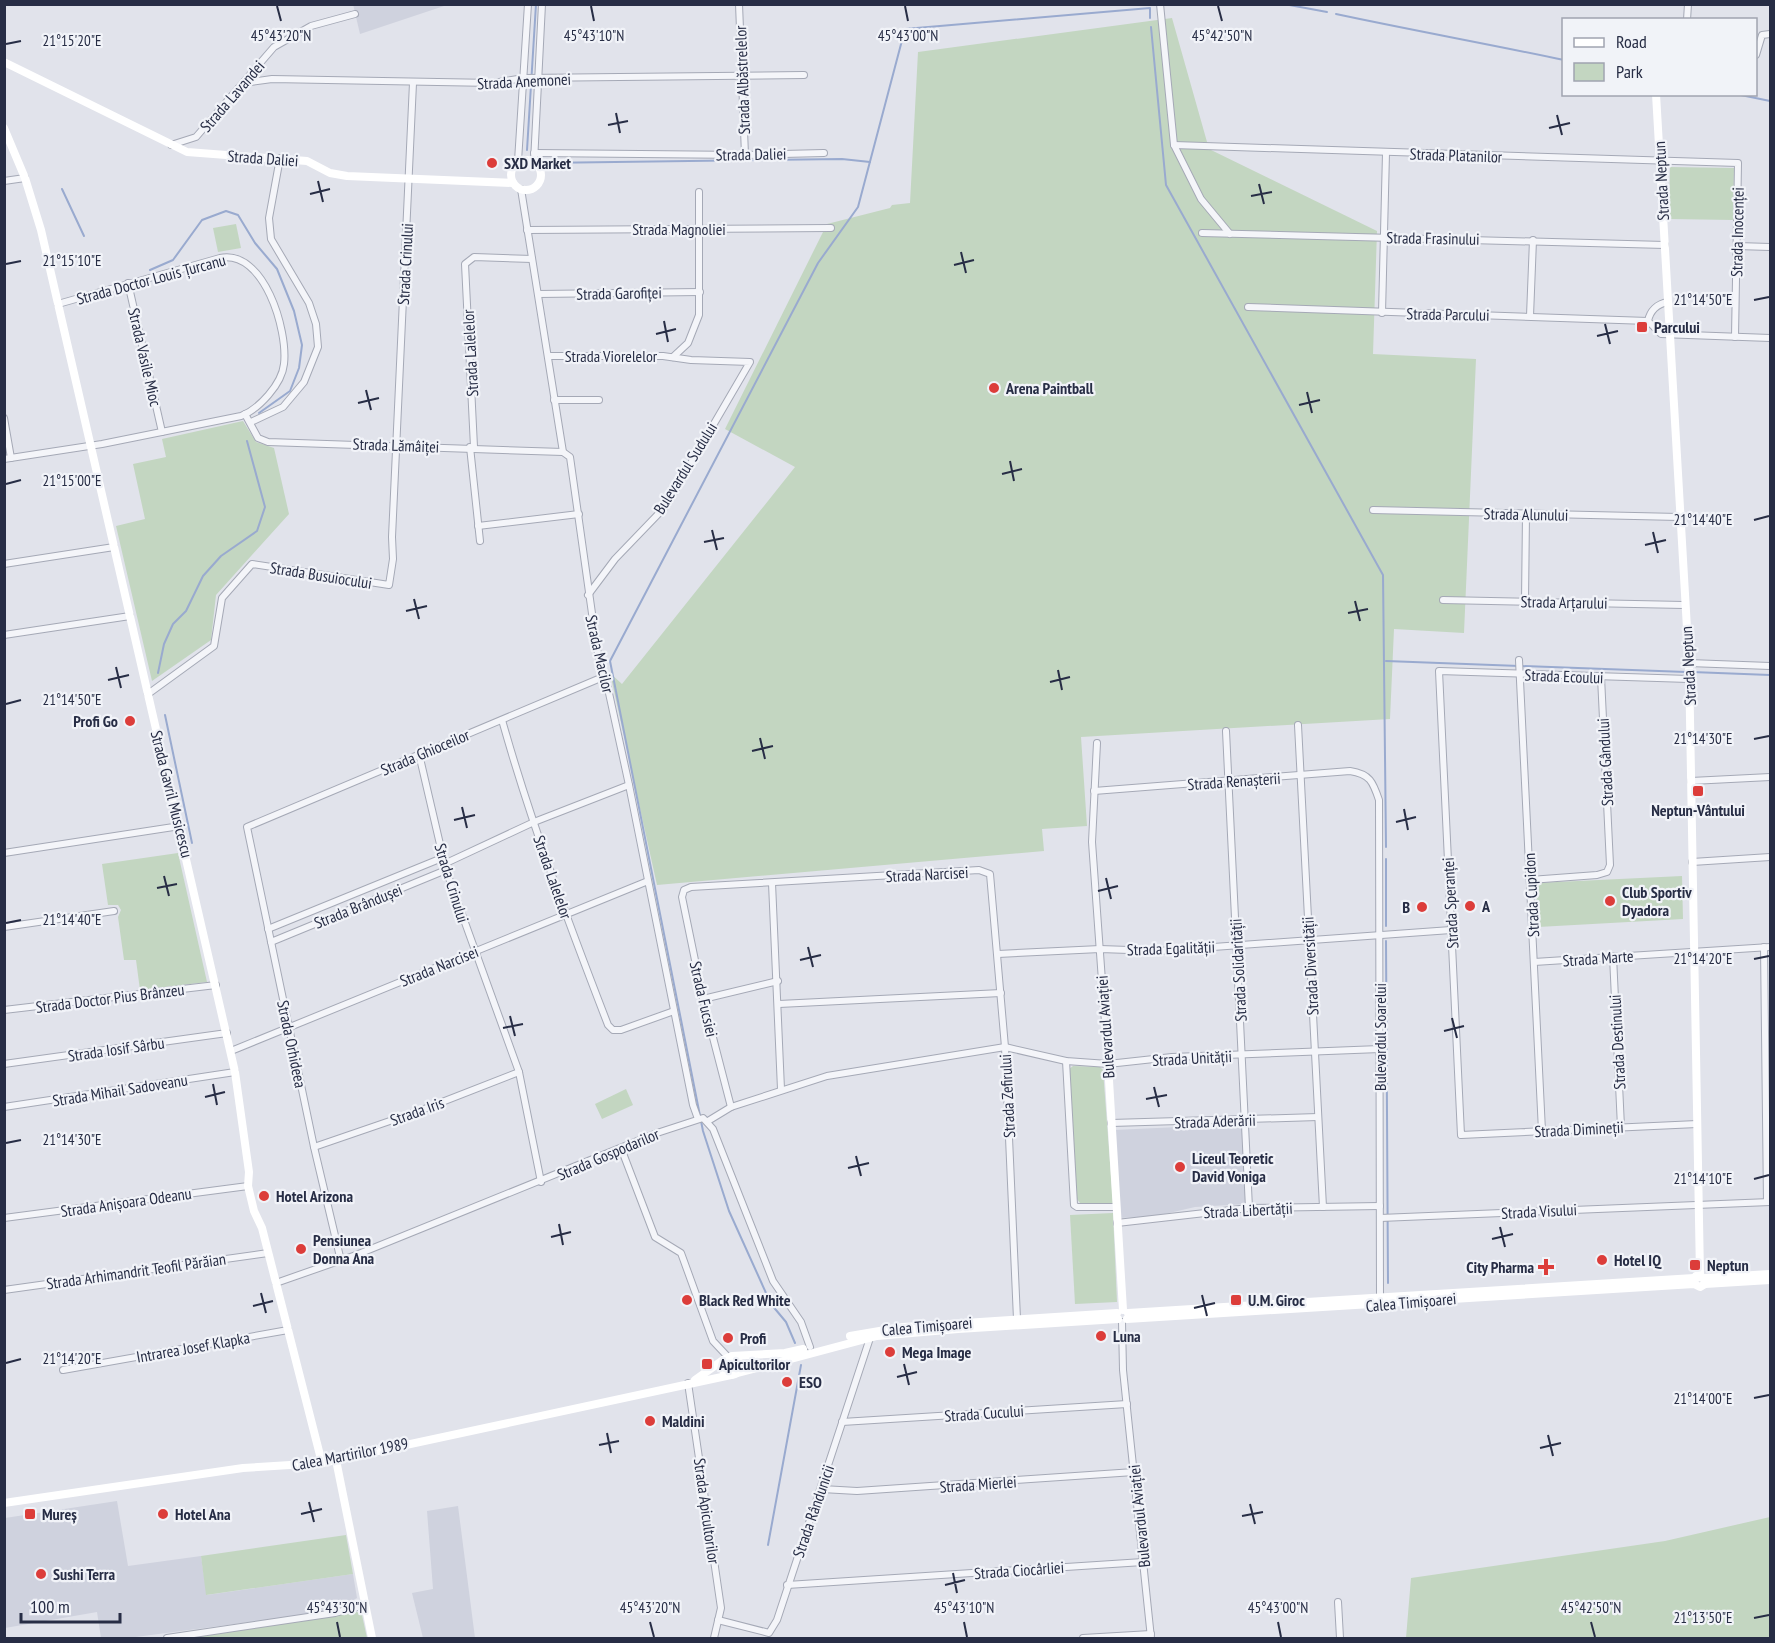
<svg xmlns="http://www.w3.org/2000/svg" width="1775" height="1643" viewBox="0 0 1775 1643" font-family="'PT Sans Narrow',sans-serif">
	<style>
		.built { fill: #cfd2de }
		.green { fill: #c3d6c1 }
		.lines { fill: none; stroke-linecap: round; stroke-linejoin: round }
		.stream { stroke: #99aacf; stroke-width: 2 }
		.street-casing { stroke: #a5a9b6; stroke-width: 8 }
		.street { stroke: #f4f5f9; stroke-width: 6 }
		.secondary { stroke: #fff; stroke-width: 8 }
		.ticks { fill: none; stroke: #272d45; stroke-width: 2 }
		.poi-dot { fill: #dc3d3a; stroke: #f1f3f8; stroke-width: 2 }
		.labels { text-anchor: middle; stroke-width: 4.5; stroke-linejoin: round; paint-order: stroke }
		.street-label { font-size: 16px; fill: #272d45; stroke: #f1f3f8 }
		.poi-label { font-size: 16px; font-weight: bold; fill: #272d45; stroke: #f1f3f8; text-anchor: start }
		.ticks-label { font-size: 15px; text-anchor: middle; fill: #272d45; stroke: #f1f3f8; stroke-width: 4.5; stroke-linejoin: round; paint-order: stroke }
	</style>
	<rect width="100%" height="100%" fill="#e1e3eb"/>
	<!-- built -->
	<g class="built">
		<polygon points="353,4 447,5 360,34"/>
		<polygon points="1243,1124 1246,1204 1195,1207 1156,1216 1120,1218 1114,1130"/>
		<polygon points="117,1501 128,1566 201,1556 207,1595 353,1574 357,1598 333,1611 128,1638 101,1638 97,1612 5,1628 5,1518"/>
		<polygon points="458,1506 475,1638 423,1638 412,1593 433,1589 427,1511"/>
	</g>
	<!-- green -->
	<g class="green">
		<polygon points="1172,18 1209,149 1377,231 1373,354 1476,359 1464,633 1394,629 1390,719 1081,737 1087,826 1042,829 1044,851 657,885 610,673 622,684 795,467 725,429 827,224 890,208 892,205 910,203 918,52"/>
		<polygon points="1670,167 1734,168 1733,220 1669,219"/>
		<polygon points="236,224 241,248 218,252 213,228"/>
		<polygon points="243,421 256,442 274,448 289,514 216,595 211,640 152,681 116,526 145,519 133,464 166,457 162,439"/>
		<polygon points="178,853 207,982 140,990 136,960 124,960 118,917 121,910 118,905 108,905 102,864"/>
		<polygon points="1682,876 1683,919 1538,927 1536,883"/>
		<polygon points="1073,1066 1100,1067 1103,1070 1113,1203 1081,1204 1076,1198 1069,1069"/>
		<polygon points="626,1089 633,1105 602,1119 595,1104"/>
		<polygon points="1113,1213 1117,1302 1075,1304 1070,1215"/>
		<polygon points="1770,1517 1770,1638 1406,1638 1411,1578 1665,1541"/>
		<polygon points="346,1535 353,1574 206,1595 201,1556"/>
		<polygon points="357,1612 362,1615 367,1638 188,1638"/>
	</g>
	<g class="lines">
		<!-- stream -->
		<g class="stream">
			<polyline points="1284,4 1327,12"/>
			<path d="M1336 14C1411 30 1488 44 1564 60"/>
			<polyline points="1151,27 1166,185 1383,575 1386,847"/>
			<polyline points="1736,94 1770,101"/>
			<polyline points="527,150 536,4"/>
			<polyline points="540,163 842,159 870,162"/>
			<polyline points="62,189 84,236"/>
			<polyline points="150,270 173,260 202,220 226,211 238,215 255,243 277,269 294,311 302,345 299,368 290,391 259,413"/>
			<polyline points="1386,661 1686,672"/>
			<polyline points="1692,672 1770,675"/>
			<polyline points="158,673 164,644 173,624 186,611 203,576 221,556 257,531 265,507 247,441"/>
			<polyline points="165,715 192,843"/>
			<polyline points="1386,859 1386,926"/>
			<polyline points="1386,941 1388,1283"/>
			<polyline points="795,1343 786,1322 771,1304 729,1211 703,1131 610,661 818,263 858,207 905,29 1150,8 1150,18"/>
			<polyline points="768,1545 801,1365"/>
		</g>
		<!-- street casing -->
		<g class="street-casing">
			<g id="street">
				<polyline points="739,4 745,155"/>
				<polyline points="1160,4 1174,145 1201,199 1230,234"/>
				<polyline points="1687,20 1688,4"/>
				<polyline points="1756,55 1762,35 1770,34"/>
				<polyline points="244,83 272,79 493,83 524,78 804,75"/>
				<polyline points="171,145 196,137 274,47 311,26 355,14"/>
				<polyline points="1174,145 1738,163 1735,337"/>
				<polyline points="534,153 745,155 824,153"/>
				<polyline points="518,161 528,4"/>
				<polyline points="534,162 542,4"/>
				<polyline points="4,181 25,178"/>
				<polyline points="521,189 563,452 570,457 597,649 603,677 607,684 629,785 693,1105 698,1119"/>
				<polyline points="527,230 831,228"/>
				<polyline points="1202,233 1665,245"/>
				<polyline points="1737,246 1770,247"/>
				<polyline points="128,283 162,432"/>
				<polyline points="538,294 700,292"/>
				<path d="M1668 302C1657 304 1650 311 1648 321L1661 334 1770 338"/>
				<polyline points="1248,307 1648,321"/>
				<polyline points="1382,313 1386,153"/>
				<polyline points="1530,316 1533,240"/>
				<polyline points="548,356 663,356 691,360 750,362 666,506 615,559 588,595"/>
				<polyline points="673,357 688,343 699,315 699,192"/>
				<polyline points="554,400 599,400"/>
				<polyline points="245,414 258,438 268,442 563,452"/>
				<polyline points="4,418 11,458"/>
				<polyline points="251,422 283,407 304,382 318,347 316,324 309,303 271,239 269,218 280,158"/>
				<polyline points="470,447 480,541"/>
				<polyline points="474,447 465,264 474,257 532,259"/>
				<path d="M4 459 102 444 241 416C259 409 282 384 284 364 288 330 264 249 220 258L58 304"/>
				<polyline points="1373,510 1679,517"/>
				<polyline points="478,526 579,514"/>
				<polyline points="4,564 114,547"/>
				<polyline points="1443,600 1684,605"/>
				<polyline points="1525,601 1526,514"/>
				<polyline points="4,635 130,616"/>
				<polyline points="1519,660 1542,1131"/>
				<polyline points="1689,663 1770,666"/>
				<polyline points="1689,679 1439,671 1461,1135 1697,1124"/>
				<polyline points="148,694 214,646 222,598 252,564 389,585 393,559 392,537 413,83"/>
				<path d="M502 720C531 823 569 924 608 1025L613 1030H621L674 1011"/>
				<polyline points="1298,725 1323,1207"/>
				<polyline points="1226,731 1249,1208"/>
				<polyline points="1097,743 1092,842 1108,1064"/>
				<polyline points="419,754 446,870 519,1072 541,1182"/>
				<polyline points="1691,781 1770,777"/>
				<path d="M1094 791 1350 771C1370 774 1373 782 1379 800L1380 1298"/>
				<polyline points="4,853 180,826"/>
				<polyline points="1692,862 1770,857"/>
				<polyline points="444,864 534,822 629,785"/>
				<polyline points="1530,880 1597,875 1607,872 1610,865 1601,677"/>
				<polyline points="772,883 781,1089"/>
				<polyline points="4,927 114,911"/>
				<polyline points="268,929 442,858"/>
				<polyline points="271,942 446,870"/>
				<polyline points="1764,947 1767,1202"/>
				<polyline points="998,954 1100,949 1158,951 1451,930"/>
				<polyline points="1613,956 1621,1127"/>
				<polyline points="1534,962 1770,947"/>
				<polyline points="703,999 778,981"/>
				<polyline points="779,1004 1001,993"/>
				<polyline points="4,1010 216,985"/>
				<polyline points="231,1051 648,881"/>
				<polyline points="1066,1061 1074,1205 1077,1207 1116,1207"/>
				<polyline points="4,1064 227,1033"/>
				<polyline points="4,1107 235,1072"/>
				<polyline points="731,1107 703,999 682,897 684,890 691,887 979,870 990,874 1005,1047 1017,1319"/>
				<polyline points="708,1121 731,1107 827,1076 1005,1047 1066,1061 1108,1064 1172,1057 1380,1049"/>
				<polyline points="1111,1123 1318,1117"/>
				<polyline points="314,1147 419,1111 519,1072"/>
				<polyline points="621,1148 655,1237 681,1253 713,1341 728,1357"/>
				<polyline points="4,1218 248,1186"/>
				<polyline points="1380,1218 1770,1202"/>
				<polyline points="1117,1223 1249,1208 1380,1206"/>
				<polyline points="341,1261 314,1147 247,827 603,677"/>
				<polyline points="276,1283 356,1255 657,1133 703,1118 713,1129 773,1281 801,1322 810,1347"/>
				<polyline points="4,1290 268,1253"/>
				<polyline points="1122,1322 1123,1370 1151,1638"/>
				<polyline points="63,1370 288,1330"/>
				<polyline points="688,1383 721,1608 714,1638"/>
				<polyline points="842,1422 1127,1404"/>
				<polyline points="822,1489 857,1491 1134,1472"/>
				<polyline points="787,1585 1143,1562"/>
				<polyline points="1338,1602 1340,1638"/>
				<polyline points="718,1620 769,1633 777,1620 870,1338"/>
				<polyline points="167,1638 335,1613 365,1605"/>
				<polyline points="1083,1638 1151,1634"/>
			</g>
		</g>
		<!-- street -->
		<use href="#street" class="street"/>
		<!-- secondary -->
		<g class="secondary">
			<polyline points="4,62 187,152 307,161 330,173 347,176 513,183"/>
			<polyline points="1656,94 1689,663 1700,1275"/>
			<polyline points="4,128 25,178 41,230 235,1072 249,1172 248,1186 254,1211 262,1228 322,1463"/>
			<circle cx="526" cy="175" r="15"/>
			<polyline points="1108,1064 1123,1310"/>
			<polyline points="1704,1278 1770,1274"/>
			<polyline points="1705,1284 1770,1280"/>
			<polyline points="1128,1313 1694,1278"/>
			<polyline points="1127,1319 1694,1284 1700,1287 1705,1284 1704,1278 1696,1276 1694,1284"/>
			<polyline points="850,1336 903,1327 1117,1313"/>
			<polyline points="732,1356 785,1353 803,1349"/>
			<circle cx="731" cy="1366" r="9"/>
			<polyline points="734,1374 877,1336 958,1329 1118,1319"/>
			<polyline points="695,1380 723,1360"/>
			<polyline points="336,1460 372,1638"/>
			<polyline points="4,1503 243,1468 322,1463 731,1375"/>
		</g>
	</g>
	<!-- ticks -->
	<path class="ticks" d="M277 6 281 21M591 6 594 21M905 6 908 21M1218 6 1222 21M6 44 21 41M616 113 620 133M1557 115 1562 135M608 125 628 121M1549 128 1570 123M318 181 323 202M1259 184 1264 204M310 194 330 189M1251 196 1272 192M961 252 966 273M6 264 21 261M954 265 974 260M1754 300 1769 297M664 321 668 342M1605 324 1610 344M656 334 676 329M1597 336 1618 331M366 390 371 410M1307 392 1312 413M358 403 379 398M1299 405 1320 400M1010 461 1014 481M1002 474 1022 469M6 484 21 480M1754 520 1769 516M712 530 717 550M1653 532 1658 553M704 542 724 538M1645 545 1666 540M414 599 419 619M1355 601 1360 621M406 611 427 606M1348 613 1368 609M116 667 121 688M1058 670 1062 690M108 680 129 675M1050 682 1070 677M6 704 21 700M760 738 765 759M1754 739 1769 736M752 751 773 746M462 807 467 828M1404 809 1408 830M454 820 475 815M1396 822 1416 817M164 876 169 896M1106 878 1111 899M157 888 177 884M1098 891 1118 886M6 923 21 920M808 947 813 967M1754 959 1769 956M800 960 821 955M510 1016 515 1036M1452 1018 1457 1038M503 1028 523 1024M1444 1031 1464 1026M213 1084 217 1105M1154 1087 1159 1107M205 1097 225 1092M1146 1099 1167 1095M6 1143 21 1140M856 1156 861 1176M848 1168 869 1163M1754 1179 1769 1175M559 1224 563 1245M1500 1227 1505 1247M551 1237 571 1232M1492 1239 1513 1234M261 1293 266 1313M1202 1295 1207 1316M253 1306 273 1301M1194 1308 1215 1303M6 1363 21 1359M904 1364 909 1385M897 1377 917 1372M1754 1398 1769 1395M607 1433 611 1453M1548 1435 1553 1456M599 1445 619 1441M1540 1448 1561 1443M309 1502 314 1522M1250 1504 1255 1524M301 1514 322 1509M1242 1516 1263 1512M953 1573 957 1593M945 1585 965 1580M1754 1618 1769 1615M337 1622 340 1637M650 1622 654 1637M964 1622 967 1637M1278 1622 1281 1637M1591 1622 1595 1637"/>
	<!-- markers -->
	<g class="poi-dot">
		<circle cx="492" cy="163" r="6"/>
		<rect x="1636" y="321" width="12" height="12" rx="3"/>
		<circle cx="994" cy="388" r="6"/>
		<circle cx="130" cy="721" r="6"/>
		<rect x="1692" y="785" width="12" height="12" rx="3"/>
		<circle cx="1610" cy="901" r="6"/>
		<circle cx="1470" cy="906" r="6"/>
		<circle cx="1422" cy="907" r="6"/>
		<circle cx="1180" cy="1167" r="6"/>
		<circle cx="264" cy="1196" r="6"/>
		<circle cx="301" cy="1249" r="6"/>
		<circle cx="1602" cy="1260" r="6"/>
		<rect x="1689" y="1259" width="12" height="12" rx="3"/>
		<path d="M1543 1258h6v6h6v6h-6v6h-6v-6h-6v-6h6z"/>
		<circle cx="687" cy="1300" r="6"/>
		<rect x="1230" y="1294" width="12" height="12" rx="3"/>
		<circle cx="1101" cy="1336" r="6"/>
		<circle cx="728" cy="1338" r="6"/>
		<circle cx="890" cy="1352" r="6"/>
		<rect x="701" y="1358" width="12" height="12" rx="3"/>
		<circle cx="787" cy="1382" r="6"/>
		<circle cx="650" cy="1421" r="6"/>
		<rect x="24" y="1508" width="12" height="12" rx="3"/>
		<circle cx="163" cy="1514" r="6"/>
		<circle cx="41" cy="1574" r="6"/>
	</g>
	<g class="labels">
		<!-- street labels -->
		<g class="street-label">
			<text transform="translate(742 80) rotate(-92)" y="6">Strada Albăstrelelor</text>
			<text transform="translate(524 81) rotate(-3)" y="6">Strada Anemonei</text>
			<text transform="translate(232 96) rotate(-49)" y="6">Strada Lavandei</text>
			<text transform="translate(751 154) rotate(-1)" y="6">Strada Daliei</text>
			<text transform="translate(1456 155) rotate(2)" y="6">Strada Platanilor</text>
			<text transform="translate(263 158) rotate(4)" y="6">Strada Daliei</text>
			<text transform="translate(1661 181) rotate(-93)" y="6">Strada Neptun</text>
			<text x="679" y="235">Strada Magnoliei</text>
			<text transform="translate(1737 232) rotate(-89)" y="6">Strada Inocenței</text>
			<text transform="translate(1433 238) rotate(1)" y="6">Strada Frasinului</text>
			<text transform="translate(405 264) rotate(-87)" y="6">Strada Crinului</text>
			<text transform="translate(151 279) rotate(-15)" y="6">Strada Doctor Louis Țurcanu</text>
			<text transform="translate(619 293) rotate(-1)" y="6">Strada Garofiței</text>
			<text transform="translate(1448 314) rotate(1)" y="6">Strada Parcului</text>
			<text transform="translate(470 353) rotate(-93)" y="6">Strada Lalelelor</text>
			<text x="611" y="362">Strada Viorelelor</text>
			<text transform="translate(145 357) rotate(77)" y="6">Strada Vasile Mioc</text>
			<text transform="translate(396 445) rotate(2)" y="6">Strada Lămâiței</text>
			<text transform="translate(685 468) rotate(-58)" y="6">Bulevardul Sudului</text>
			<text transform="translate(1526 514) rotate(1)" y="6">Strada Alunului</text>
			<text transform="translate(321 575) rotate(9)" y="6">Strada Busuiocului</text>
			<text transform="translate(1564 602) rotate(1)" y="6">Strada Arțarului</text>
			<text transform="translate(600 654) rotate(77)" y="6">Strada Macilor</text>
			<text transform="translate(1688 666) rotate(-93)" y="6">Strada Neptun</text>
			<text transform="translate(1564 676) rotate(2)" y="6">Strada Ecoului</text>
			<text transform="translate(425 752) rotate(-23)" y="6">Strada Ghioceilor</text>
			<text transform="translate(1605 762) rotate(-93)" y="6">Strada Gândului</text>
			<text transform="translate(1234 781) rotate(-4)" y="6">Strada Renașterii</text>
			<text transform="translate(172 794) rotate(76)" y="6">Strada Gavril Musicescu</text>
			<text transform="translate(927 874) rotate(-3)" y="6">Strada Narcisei</text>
			<text transform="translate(553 877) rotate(71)" y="6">Strada Lalelelor</text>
			<text transform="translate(452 883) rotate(73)" y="6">Strada Crinului</text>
			<text transform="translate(1531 895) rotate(-93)" y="6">Strada Cupidon</text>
			<text transform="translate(1450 903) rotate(-93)" y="6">Strada Speranței</text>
			<text transform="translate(358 906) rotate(-22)" y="6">Strada Brândușei</text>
			<text transform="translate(1171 948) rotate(-2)" y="6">Strada Egalității</text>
			<text transform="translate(1598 958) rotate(-4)" y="6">Strada Marte</text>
			<text transform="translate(439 966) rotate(-22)" y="6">Strada Narcisei</text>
			<text transform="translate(1310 966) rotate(-93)" y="6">Strada Diversității</text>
			<text transform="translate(1238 970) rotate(-93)" y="6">Strada Solidarității</text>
			<text transform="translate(110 998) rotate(-7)" y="6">Strada Doctor Pius Brânzeu</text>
			<text transform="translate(704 999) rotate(77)" y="6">Strada Fucsiei</text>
			<text transform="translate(1105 1027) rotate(-94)" y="6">Bulevardul Aviației</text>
			<text transform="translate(1380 1037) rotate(-90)" y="6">Bulevardul Soarelui</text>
			<text transform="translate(1617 1042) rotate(-93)" y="6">Strada Destinului</text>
			<text transform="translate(292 1044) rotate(78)" y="6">Strada Orhideea</text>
			<text transform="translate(116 1049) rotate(-8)" y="6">Strada Iosif Sârbu</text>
			<text transform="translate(1192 1058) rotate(-3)" y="6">Strada Unității</text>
			<text transform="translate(120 1090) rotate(-9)" y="6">Strada Mihail Sadoveanu</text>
			<text transform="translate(1007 1096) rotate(-93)" y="6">Strada Zefirului</text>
			<text transform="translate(417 1111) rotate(-20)" y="6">Strada Iris</text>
			<text transform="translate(1215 1121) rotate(-2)" y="6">Strada Aderării</text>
			<text transform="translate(1579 1129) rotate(-3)" y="6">Strada Dimineții</text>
			<text transform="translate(608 1154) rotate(-23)" y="6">Strada Gospodarilor</text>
			<text transform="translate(126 1202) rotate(-8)" y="6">Strada Anișoara Odeanu</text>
			<text transform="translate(1248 1210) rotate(-3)" y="6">Strada Libertății</text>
			<text transform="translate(1539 1211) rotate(-3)" y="6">Strada Visului</text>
			<text transform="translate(136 1271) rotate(-8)" y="6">Strada Arhimandrit Teofil Părăian</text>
			<text transform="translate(1411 1302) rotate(-5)" y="6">Calea Timișoarei</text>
			<text transform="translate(927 1326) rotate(-5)" y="6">Calea Timișoarei</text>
			<text transform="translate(193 1347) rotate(-10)" y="6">Intrarea Josef Klapka</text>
			<text transform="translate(984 1413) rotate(-4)" y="6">Strada Cucului</text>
			<text transform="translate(350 1454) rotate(-11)" y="6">Calea Martirilor 1989</text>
			<text transform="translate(978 1484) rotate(-4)" y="6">Strada Mierlei</text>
			<text transform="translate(707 1511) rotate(82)" y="6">Strada Apicultorilor</text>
			<text transform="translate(813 1511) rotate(-71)" y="6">Strada Rândunicii</text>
			<text transform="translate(1139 1516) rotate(-96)" y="6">Bulevardul Aviației</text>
			<text transform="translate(1019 1570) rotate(-4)" y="6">Strada Ciocârliei</text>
		</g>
		<!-- poi labels -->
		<g class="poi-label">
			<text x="504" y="169">SXD Market</text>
			<text x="1654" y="333">Parcului</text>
			<text x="1006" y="394">Arena Paintball</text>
			<text x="118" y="727" text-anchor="end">Profi Go</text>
			<text x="1698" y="816" text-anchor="middle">Neptun-Vântului</text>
			<text x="1622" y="898">Club Sportiv<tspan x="1622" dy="18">Dyadora</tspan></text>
			<text x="1482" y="912">A</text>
			<text x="1410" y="913" text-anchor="end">B</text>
			<text x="1192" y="1164">Liceul Teoretic<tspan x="1192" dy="18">David Voniga</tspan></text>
			<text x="276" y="1202">Hotel Arizona</text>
			<text x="313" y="1246">Pensiunea<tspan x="313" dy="18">Donna Ana</tspan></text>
			<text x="1614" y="1266">Hotel IQ</text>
			<text x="1707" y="1271">Neptun</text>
			<text x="1534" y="1273" text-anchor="end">City Pharma</text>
			<text x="699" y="1306">Black Red White</text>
			<text x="1248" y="1306">U.M. Giroc</text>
			<text x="1113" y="1342">Luna</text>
			<text x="740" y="1344">Profi</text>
			<text x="902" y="1358">Mega Image</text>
			<text x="719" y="1370">Apicultorilor</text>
			<text x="799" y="1388">ESO</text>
			<text x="662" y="1427">Maldini</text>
			<text x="42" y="1520">Mureș</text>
			<text x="175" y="1520">Hotel Ana</text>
			<text x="53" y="1580">Sushi Terra</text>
		</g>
	</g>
	<g class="ticks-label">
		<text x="281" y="41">45°43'20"N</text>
		<text x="594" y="41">45°43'10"N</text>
		<text x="908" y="41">45°43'00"N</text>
		<text x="1222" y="41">45°42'50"N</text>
		<text x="72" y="46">21°15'20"E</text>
		<text x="72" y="266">21°15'10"E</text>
		<text x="1703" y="305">21°14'50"E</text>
		<text x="72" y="486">21°15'00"E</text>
		<text x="1703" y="525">21°14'40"E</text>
		<text x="72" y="705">21°14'50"E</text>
		<text x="1703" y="744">21°14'30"E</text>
		<text x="72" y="925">21°14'40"E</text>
		<text x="1703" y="964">21°14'20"E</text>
		<text x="72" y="1145">21°14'30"E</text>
		<text x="1703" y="1184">21°14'10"E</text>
		<text x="72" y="1364">21°14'20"E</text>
		<text x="1703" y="1404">21°14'00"E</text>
		<text x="337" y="1613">45°43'30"N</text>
		<text x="650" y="1613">45°43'20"N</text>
		<text x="964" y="1613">45°43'10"N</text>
		<text x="1278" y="1613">45°43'00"N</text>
		<text x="1591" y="1613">45°42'50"N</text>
		<text x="1703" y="1623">21°13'50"E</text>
	</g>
	<!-- border -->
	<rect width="1775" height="1643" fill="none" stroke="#272d45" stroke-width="12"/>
	<!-- legend -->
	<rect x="1562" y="18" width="195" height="78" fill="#f1f3f8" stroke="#a0a4b0" stroke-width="1.5"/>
	<rect x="1574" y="38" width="30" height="9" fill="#ffffff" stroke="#a0a4b0" stroke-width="1.5"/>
	<text x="1616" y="48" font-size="18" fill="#272d45">Road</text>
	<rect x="1574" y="63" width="30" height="18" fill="#c3d6c1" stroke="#a0a4b0" stroke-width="1.5"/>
	<text x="1616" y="78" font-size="18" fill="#272d45">Park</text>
	<!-- scale -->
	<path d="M21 1613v9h99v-9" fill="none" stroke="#272d45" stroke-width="3"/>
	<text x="30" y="1613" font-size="18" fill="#272d45" stroke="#f1f3f8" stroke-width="4.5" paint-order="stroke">100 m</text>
</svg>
